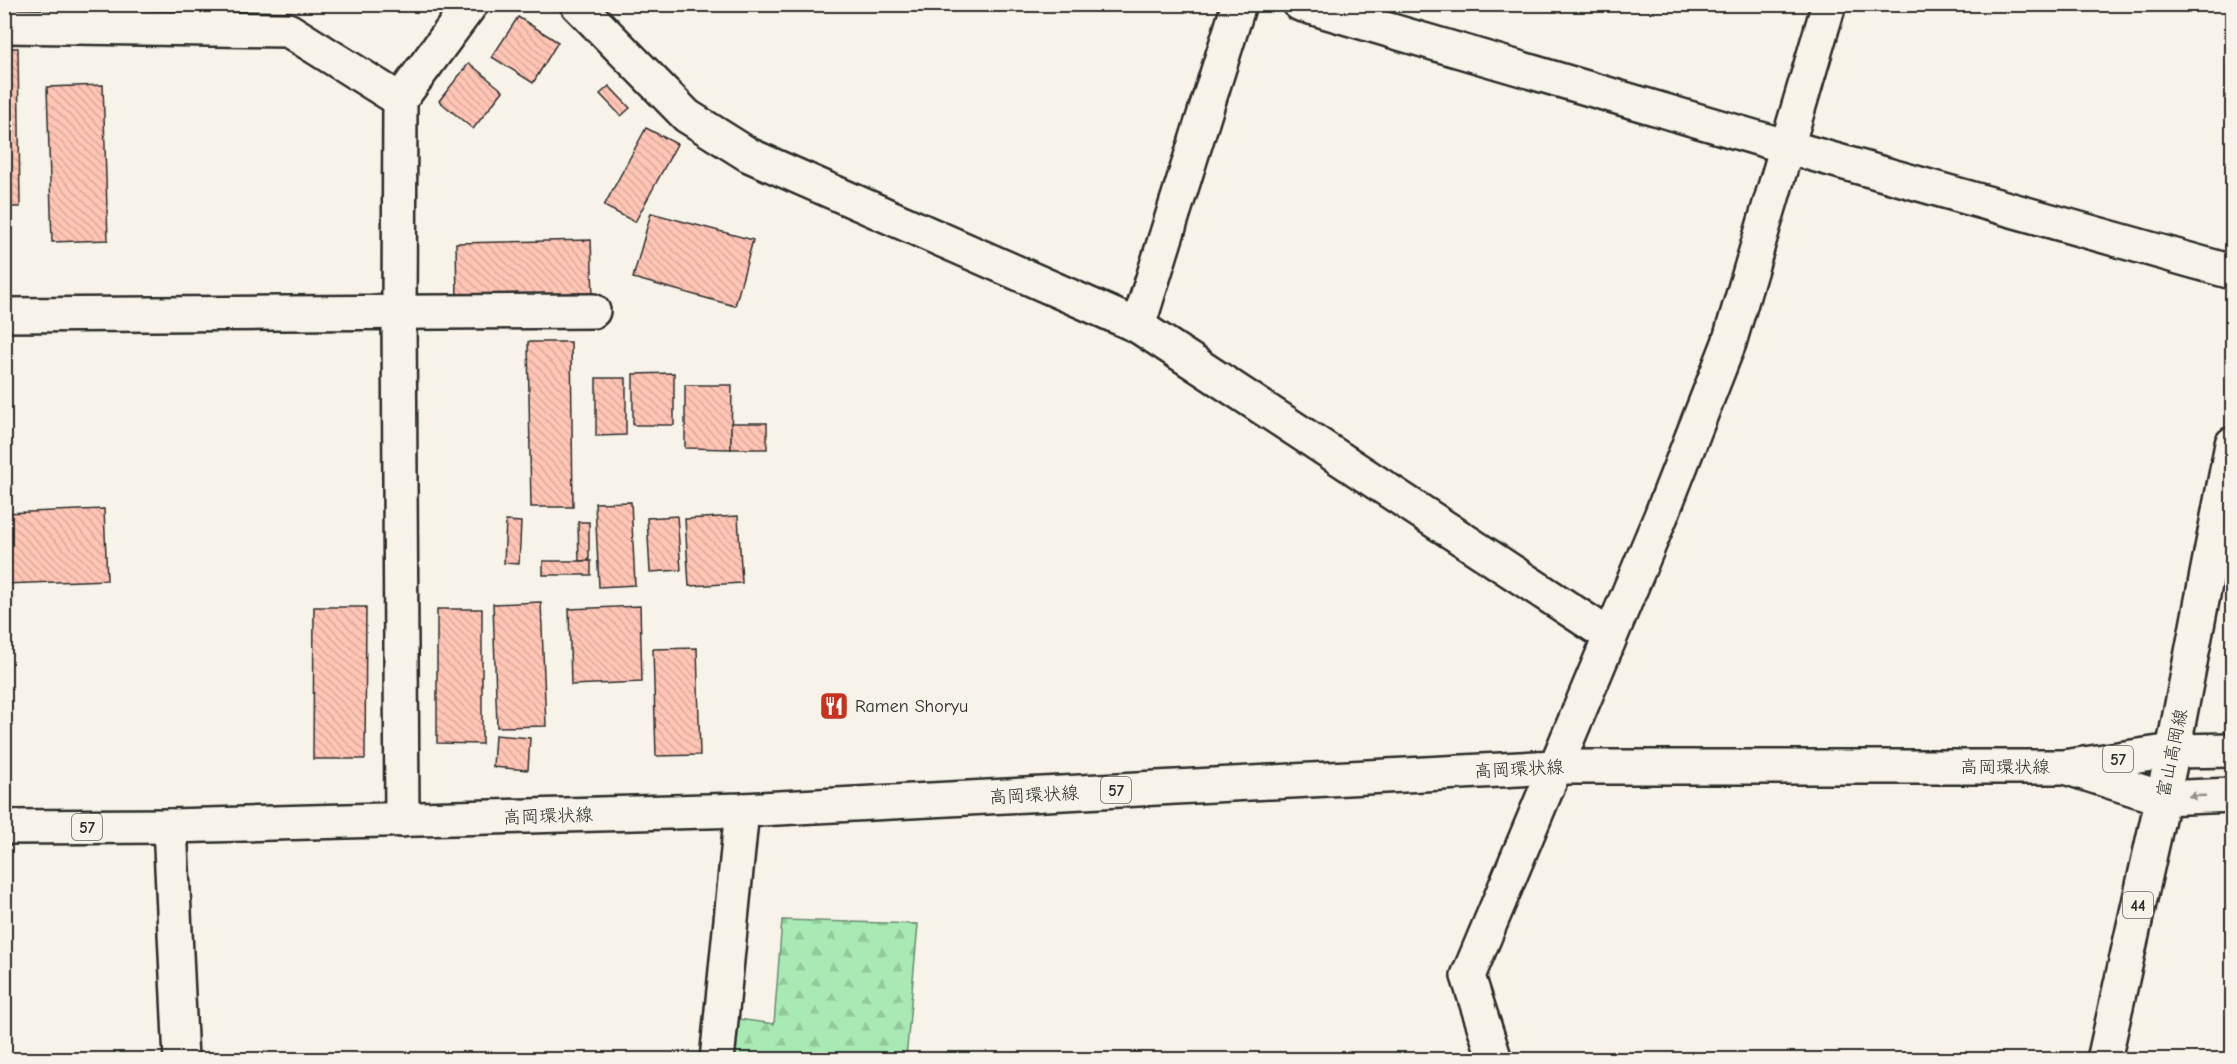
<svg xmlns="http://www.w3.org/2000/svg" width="2237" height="1064" viewBox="0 0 2237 1064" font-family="'Comic Neue','Klee One',sans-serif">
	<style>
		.forest { fill: url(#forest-firs); stroke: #6a8a70; stroke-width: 1.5 }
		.building { fill: url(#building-back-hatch); stroke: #2b2b2b; stroke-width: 1.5 }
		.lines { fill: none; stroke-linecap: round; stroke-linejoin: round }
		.street-casing { stroke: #2b2b2b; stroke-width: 38 }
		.primary-casing { stroke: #2b2b2b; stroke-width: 38 }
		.street { stroke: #f7f3e8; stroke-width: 33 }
		.primary { stroke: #f7f3e8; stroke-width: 33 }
		.oneway { fill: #918f8a }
		.labels { text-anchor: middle; stroke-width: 4.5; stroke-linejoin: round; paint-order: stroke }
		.shield { fill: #f7f3e8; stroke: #686764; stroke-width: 1.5 }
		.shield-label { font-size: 16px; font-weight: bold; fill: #2b2b2b }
		.poi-label { font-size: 18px; fill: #2b2b2b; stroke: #f7f3e8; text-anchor: start }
		.street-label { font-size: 18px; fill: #2b2b2b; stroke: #f7f3e8 }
	</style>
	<defs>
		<pattern id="forest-firs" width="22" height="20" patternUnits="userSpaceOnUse" patternTransform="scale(1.5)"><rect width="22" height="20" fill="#a9eab4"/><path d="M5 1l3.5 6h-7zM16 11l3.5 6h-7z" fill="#92c99b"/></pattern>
		<pattern id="building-back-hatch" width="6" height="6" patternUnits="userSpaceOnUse" patternTransform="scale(1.5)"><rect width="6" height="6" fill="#ffc5b5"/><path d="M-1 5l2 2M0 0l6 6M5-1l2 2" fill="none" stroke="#dba99c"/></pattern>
	</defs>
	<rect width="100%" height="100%" fill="#f7f3e8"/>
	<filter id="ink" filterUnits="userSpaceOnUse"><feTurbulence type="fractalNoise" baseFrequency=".0167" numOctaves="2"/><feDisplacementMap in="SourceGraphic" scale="12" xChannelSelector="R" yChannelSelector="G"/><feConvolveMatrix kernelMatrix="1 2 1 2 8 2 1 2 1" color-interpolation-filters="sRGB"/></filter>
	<g filter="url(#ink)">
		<!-- forest -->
		<polygon class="forest" points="782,920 918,924 906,1059 727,1060 731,1018 774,1024"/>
		<!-- building -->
		<g class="building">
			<polygon points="518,17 558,42 533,83 492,57"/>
			<polygon points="4,48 18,48 20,207 4,207"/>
			<polygon points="469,63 503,91 473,129 439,101"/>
			<polygon points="103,85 108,240 52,242 47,87"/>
			<polygon points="609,86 630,108 621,116 600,94"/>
			<polygon points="646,128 677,144 635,222 604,206"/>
			<polygon points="651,213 753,240 735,306 633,278"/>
			<polygon points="591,240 593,297 457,300 456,243"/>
			<polygon points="528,342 571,342 573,507 531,507"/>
			<polygon points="674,373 674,425 633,425 633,374"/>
			<polygon points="596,378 626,378 626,435 596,436"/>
			<polygon points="685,385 732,385 731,449 685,448"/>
			<rect x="731" y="423" width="36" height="26"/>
			<polygon points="631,502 635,585 599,587 595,503"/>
			<polygon points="104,509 107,580 4,584 4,513"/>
			<polygon points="677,516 681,570 650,572 647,518"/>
			<polygon points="738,516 742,583 689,586 685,519"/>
			<polygon points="506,521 521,522 519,564 504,563"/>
			<polygon points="578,522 589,522 589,560 579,561"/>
			<rect x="543" y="561" width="48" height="14"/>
			<polygon points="541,602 546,726 497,727 493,604"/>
			<polygon points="640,606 642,682 571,685 569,609"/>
			<polygon points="314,607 366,607 365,759 313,759"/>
			<polygon points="437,609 482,609 482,744 437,743"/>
			<polygon points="697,648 700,755 656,756 653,649"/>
			<polygon points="495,735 530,738 528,770 493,767"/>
		</g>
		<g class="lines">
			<!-- street casing -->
			<g class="street-casing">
				<g id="street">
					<polyline points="577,4 687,116 749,155 1138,326 1610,636"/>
					<polyline points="1300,4 1788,147 2232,272"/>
					<polyline points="4,26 288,30 400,100"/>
					<polyline points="4,315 593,311"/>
					<polyline points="1138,326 1239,4"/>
					<polyline points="402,820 399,314 400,100 471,4"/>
					<polyline points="170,826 181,1060"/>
					<polyline points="717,1060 742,810"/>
					<polyline points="1495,1060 1468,976 1661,516 1729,343 1829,4"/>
				</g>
			</g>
			<!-- primary casing -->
			<g class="primary-casing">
				<g id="primary">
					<polyline points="2071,769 2162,798 2232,795"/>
					<polyline points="4,827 170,826 742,810 1555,767 2063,767 2173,751 2232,750"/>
					<polyline points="2104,1060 2173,751 2232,444"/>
				</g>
			</g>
			<!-- street -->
			<use href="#street" class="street"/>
			<!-- primary -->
			<use href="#primary" class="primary"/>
		</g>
		<!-- one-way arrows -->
		<defs><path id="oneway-solid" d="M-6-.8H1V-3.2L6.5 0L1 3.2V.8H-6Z" transform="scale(1.5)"/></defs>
		<use class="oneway" href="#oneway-solid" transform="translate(2197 796) rotate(178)"/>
	</g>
	<!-- icons -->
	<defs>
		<g id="restaurant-square" transform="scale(1.5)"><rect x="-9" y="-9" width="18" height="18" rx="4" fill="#c8321e" stroke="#f7f3e8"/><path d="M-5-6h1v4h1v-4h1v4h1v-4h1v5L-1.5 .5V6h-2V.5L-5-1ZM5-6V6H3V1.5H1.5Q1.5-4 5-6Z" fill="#fff"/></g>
	</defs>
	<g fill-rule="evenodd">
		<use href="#restaurant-square" x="834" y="706"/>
	</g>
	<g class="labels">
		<!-- shield labels -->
		<g class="shield">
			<rect x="2103" y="746" width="30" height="26" rx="4.5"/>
			<rect x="1101" y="777" width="30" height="26" rx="4.5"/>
			<rect x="72" y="814" width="30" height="26" rx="4.5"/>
			<rect x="2123" y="892" width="30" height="26" rx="4.5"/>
		</g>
		<g class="shield-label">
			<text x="2118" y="765">57</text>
			<text x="1116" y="796">57</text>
			<text x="87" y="833">57</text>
			<text x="2138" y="911">44</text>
		</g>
		<!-- poi labels -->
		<g class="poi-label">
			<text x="855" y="712">Ramen Shoryu</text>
		</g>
		<!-- street labels -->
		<g class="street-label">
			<text transform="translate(2172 753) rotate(-78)" y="6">富山高岡線</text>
			<text x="2005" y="773">高岡環状線</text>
			<text transform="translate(1519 769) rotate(-3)" y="6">高岡環状線</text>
			<text transform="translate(1034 795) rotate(-3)" y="6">高岡環状線</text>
			<text transform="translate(548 816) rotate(-2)" y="6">高岡環状線</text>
		</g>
	</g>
	<!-- margin -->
	<rect width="2237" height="1064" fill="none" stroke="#f7f3e8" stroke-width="24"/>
	<rect x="12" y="12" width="2213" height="1040" fill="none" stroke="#2b2b2b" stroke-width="2" filter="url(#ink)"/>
</svg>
